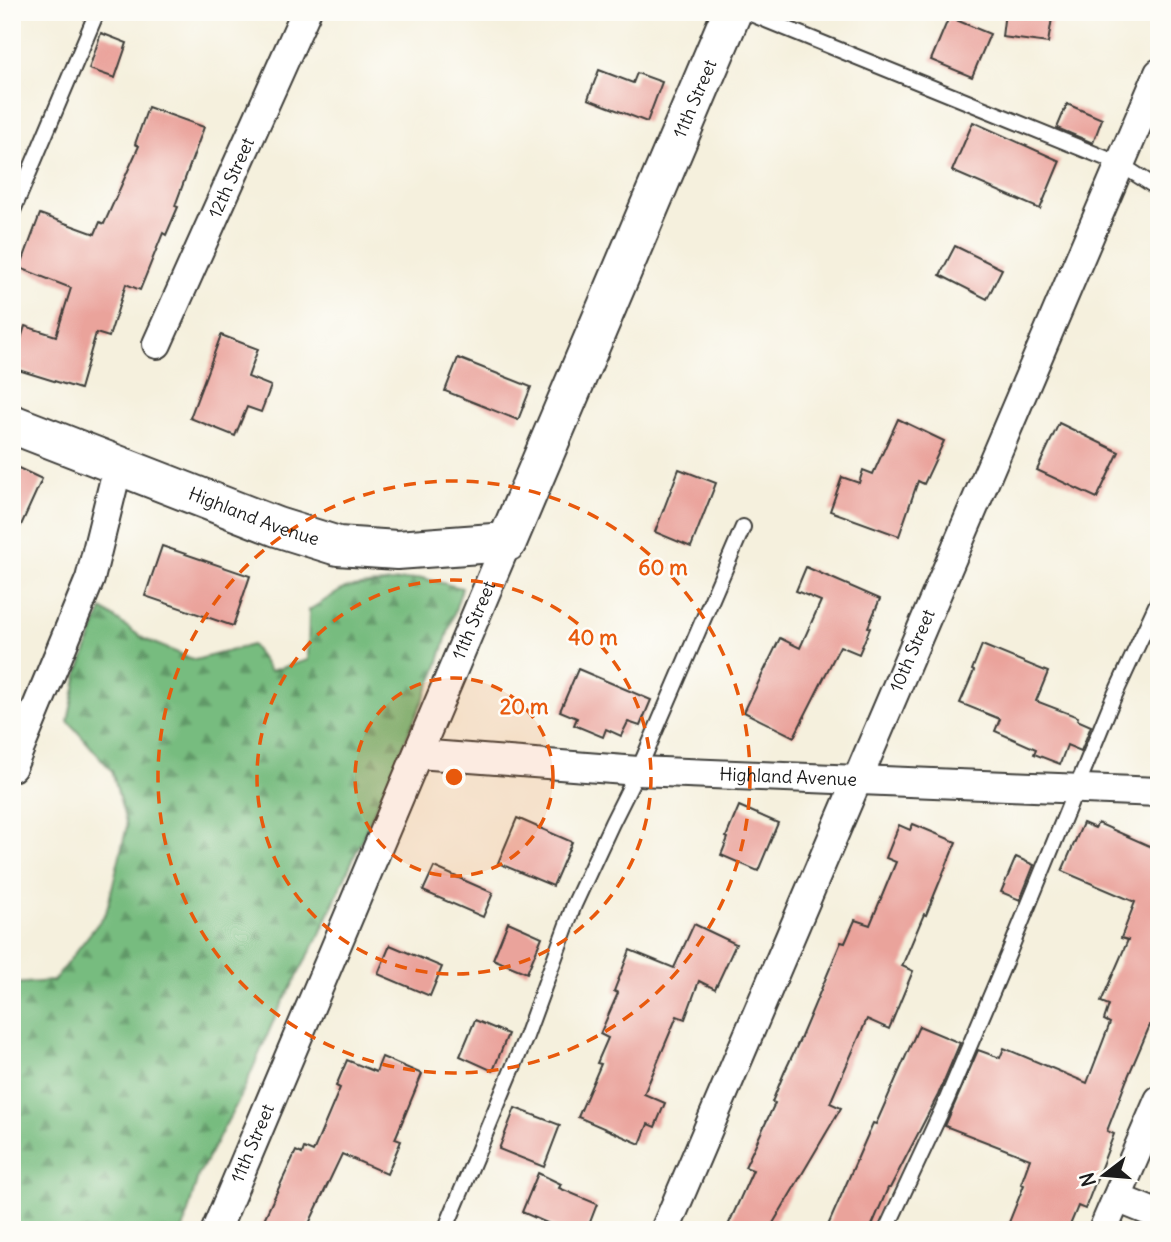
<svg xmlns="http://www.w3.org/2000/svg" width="1171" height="1242" viewBox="0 0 1171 1242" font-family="Delius,sans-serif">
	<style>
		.forest { fill: url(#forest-firs); stroke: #4a6c4e; stroke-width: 2 }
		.building { fill: #eaa39b }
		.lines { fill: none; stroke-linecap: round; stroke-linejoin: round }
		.lane-casing { stroke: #3d3c39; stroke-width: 18 }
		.street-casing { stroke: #3d3c39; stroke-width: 32 }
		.secondary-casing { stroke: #3d3c39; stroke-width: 42 }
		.lane { stroke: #fff; stroke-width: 14 }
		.street { stroke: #fff; stroke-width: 28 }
		.secondary { stroke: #fff; stroke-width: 38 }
		.ring { fill: none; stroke: #e8590c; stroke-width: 3.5; stroke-dasharray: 12 9 }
		.labels { text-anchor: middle; stroke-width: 5; stroke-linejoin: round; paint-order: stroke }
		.street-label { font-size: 18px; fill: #1c1c1c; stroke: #fdfcf7 }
		.centre { fill: #e8590c; stroke: #fdfcf7; stroke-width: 3.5 }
		.ring-label { font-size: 21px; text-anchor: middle; font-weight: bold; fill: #e8590c; stroke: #fdfcf7; stroke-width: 5; stroke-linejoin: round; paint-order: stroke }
	</style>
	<defs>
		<pattern id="forest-firs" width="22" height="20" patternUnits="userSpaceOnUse" patternTransform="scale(1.75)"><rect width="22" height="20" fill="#77bc7f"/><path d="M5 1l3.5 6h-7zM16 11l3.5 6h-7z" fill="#619867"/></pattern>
	</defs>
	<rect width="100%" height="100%" fill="#fdfcf7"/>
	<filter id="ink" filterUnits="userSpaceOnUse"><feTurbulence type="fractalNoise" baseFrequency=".0143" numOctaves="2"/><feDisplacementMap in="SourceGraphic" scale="14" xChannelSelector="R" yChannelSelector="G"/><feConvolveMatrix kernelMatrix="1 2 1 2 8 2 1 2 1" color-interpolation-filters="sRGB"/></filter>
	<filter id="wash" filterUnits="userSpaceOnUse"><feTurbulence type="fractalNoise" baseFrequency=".00686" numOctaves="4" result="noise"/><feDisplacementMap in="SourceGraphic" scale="28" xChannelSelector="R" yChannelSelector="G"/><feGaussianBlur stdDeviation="1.57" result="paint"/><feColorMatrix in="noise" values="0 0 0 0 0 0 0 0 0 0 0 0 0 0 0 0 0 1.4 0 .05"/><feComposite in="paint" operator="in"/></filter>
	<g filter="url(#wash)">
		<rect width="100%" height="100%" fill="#f5f0dd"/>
		<!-- forest -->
		<polygon class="forest" points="422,578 462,588 436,671 320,934 276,1015 241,1096 198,1176 183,1230 12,1230 12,984 53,981 106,913 127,826 112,771 68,721 78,674 102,609 144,639 195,660 252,645 270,671 308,660 309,610 345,588"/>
		<g id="blocks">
			<!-- building -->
			<g class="building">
				<polygon points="1005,12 1053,12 1048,43 1002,37"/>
				<polygon points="949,17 990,34 972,77 931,60"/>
				<polygon points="101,33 127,43 115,78 89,69"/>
				<polygon points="599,70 633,83 637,73 662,82 647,122 588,99"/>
				<polygon points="1067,104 1102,119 1093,143 1057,128"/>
				<polygon points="148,107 204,127 175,206 178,207 166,235 163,233 140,290 126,284 109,337 96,333 80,389 12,368 25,326 56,336 71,288 20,268 40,214 95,234 100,222 104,224 139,146 135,144"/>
				<polygon points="973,122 1060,161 1040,209 952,171"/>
				<polygon points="955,246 1002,269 987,299 940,275"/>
				<polygon points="221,335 258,349 248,377 271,386 261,412 247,407 235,436 190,418"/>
				<polygon points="458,358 531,387 518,420 445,391"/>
				<polygon points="898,419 944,441 924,484 918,481 899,536 830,511 842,477 859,483 863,470 873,474"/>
				<polygon points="1059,423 1119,452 1097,498 1037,470"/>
				<polygon points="12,465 42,479 12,545"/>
				<polygon points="679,469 716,483 691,547 655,532"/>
				<polygon points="162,546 250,576 233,626 145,596"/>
				<polygon points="806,567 880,599 868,627 870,628 859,654 840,646 794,737 744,712 780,638 800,648 821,601 796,591"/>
				<polygon points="982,645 1048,672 1036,701 1078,717 1077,720 1091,726 1081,751 1067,745 1060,764 1034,754 1036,749 995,731 1000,719 960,703 974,671 972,670"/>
				<polygon points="578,669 651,700 640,726 628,722 621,736 606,729 603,737 574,725 577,718 560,711"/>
				<polygon points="739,806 778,823 758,871 721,855 728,838 726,837"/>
				<polygon points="517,818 572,842 553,886 498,863"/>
				<polygon points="1083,823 1095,828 1098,823 1156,849 1157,846 1159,847 1159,1029 1150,1025 1127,1079 1107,1131 1114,1134 1085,1209 1078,1206 1068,1230 1006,1230 1024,1185 1021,1184 1030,1159 945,1126 978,1050 1000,1058 1004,1048 1087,1083 1110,1023 1104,1020 1109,1005 1101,1002 1128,940 1121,938 1135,902 1062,871"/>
				<polygon points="913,824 956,842 926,915 924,914 902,966 913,971 889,1029 867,1019 830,1103 841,1108 769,1230 726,1230 753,1170 745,1167 775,1103 772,1102 784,1073 801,1037 841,942 845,943 855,920 870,925 896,862 886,858 899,825 910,830"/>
				<polygon points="1016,857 1034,865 1020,900 1001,892"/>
				<polygon points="434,867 493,893 483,917 423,891"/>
				<polygon points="508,922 542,937 527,973 493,959"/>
				<polygon points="694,924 736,944 715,989 699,981 685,1019 677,1016 644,1094 665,1103 655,1127 648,1124 640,1144 578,1117 601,1064 597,1063 608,1038 600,1034 618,993 614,991 630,950 674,968"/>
				<polygon points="390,945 442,967 430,996 378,974"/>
				<polygon points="475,1020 508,1034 493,1071 460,1056"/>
				<polygon points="919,1026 960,1043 938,1095 890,1188 888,1188 870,1230 826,1230 873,1123 876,1124"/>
				<polygon points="382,1057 422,1074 395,1139 401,1141 387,1174 342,1154 306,1230 259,1230 296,1151 302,1154 304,1148 313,1152 340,1088 336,1086 347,1060 376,1072"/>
				<polygon points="515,1108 560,1125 544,1167 499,1149"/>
				<polygon points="538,1173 561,1184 559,1188 597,1204 587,1230 563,1230 522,1212"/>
			</g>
		</g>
	</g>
	<g filter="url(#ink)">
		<use href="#blocks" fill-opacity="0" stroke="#3d3c39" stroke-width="2"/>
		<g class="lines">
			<!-- lane casing -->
			<g class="lane-casing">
				<g id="lane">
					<polyline points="746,12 1120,164 1159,189"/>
					<polyline points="12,213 97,12"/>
					<polyline points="445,1230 525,1039 574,905 612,823 638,771 743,527"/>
					<polyline points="886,1230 947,1099 1008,955 1112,701 1159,599"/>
				</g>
			</g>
			<!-- street casing -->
			<g class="street-casing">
				<g id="street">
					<path id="s1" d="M157 344 306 12"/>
					<path id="s2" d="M418 754 638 771 1159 792"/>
					<polyline points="12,767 90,579 118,466"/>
					<polyline points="1117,1198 1159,1215"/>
					<path id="s3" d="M216 1230 507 542"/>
					<path id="s4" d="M665 1230 1159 73"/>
					<polyline points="1103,1230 1159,1100"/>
				</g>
			</g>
			<!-- secondary casing -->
			<g class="secondary-casing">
				<g id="secondary">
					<path id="s5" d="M12 424 277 527 338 546 397 550 507 542 732 12"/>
				</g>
			</g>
			<!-- lane -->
			<use href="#lane" class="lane"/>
			<!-- street -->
			<use href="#street" class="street"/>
			<!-- secondary -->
			<use href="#secondary" class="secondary"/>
		</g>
	</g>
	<!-- distance rings -->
	<circle cx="454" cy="777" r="99" fill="#e8590c" fill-opacity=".12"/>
	<g class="ring">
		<circle cx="454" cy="777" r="99"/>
		<circle cx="454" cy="777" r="197"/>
		<circle cx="454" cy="777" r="296"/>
	</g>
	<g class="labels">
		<!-- street labels -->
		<g class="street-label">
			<text dy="6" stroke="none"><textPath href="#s5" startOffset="999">11th Street</textPath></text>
			<text dy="6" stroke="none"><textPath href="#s1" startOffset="182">12th Street</textPath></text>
			<text dy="6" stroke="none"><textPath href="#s5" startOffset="259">Highland Avenue</textPath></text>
			<text dy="6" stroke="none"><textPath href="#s3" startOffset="662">11th Street</textPath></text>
			<text dy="6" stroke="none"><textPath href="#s4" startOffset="630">10th Street</textPath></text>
			<text dy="6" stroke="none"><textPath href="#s2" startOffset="371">Highland Avenue</textPath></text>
			<text dy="6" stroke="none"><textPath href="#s3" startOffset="94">11th Street</textPath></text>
		</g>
	</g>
	<circle cx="454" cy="777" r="10" class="centre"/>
	<g class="ring-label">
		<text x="663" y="575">60 m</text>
		<text x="593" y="645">40 m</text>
		<text x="524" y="714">20 m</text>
	</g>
	<!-- margin -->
	<rect width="1171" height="1242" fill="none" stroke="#fdfcf7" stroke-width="42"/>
	<!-- north arrow -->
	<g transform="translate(1104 1175) rotate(254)" stroke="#fdfcf7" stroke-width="5" paint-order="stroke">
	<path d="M0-5L12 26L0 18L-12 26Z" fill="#1c1c1c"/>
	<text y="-10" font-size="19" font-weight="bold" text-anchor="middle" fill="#1c1c1c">N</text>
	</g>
</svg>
